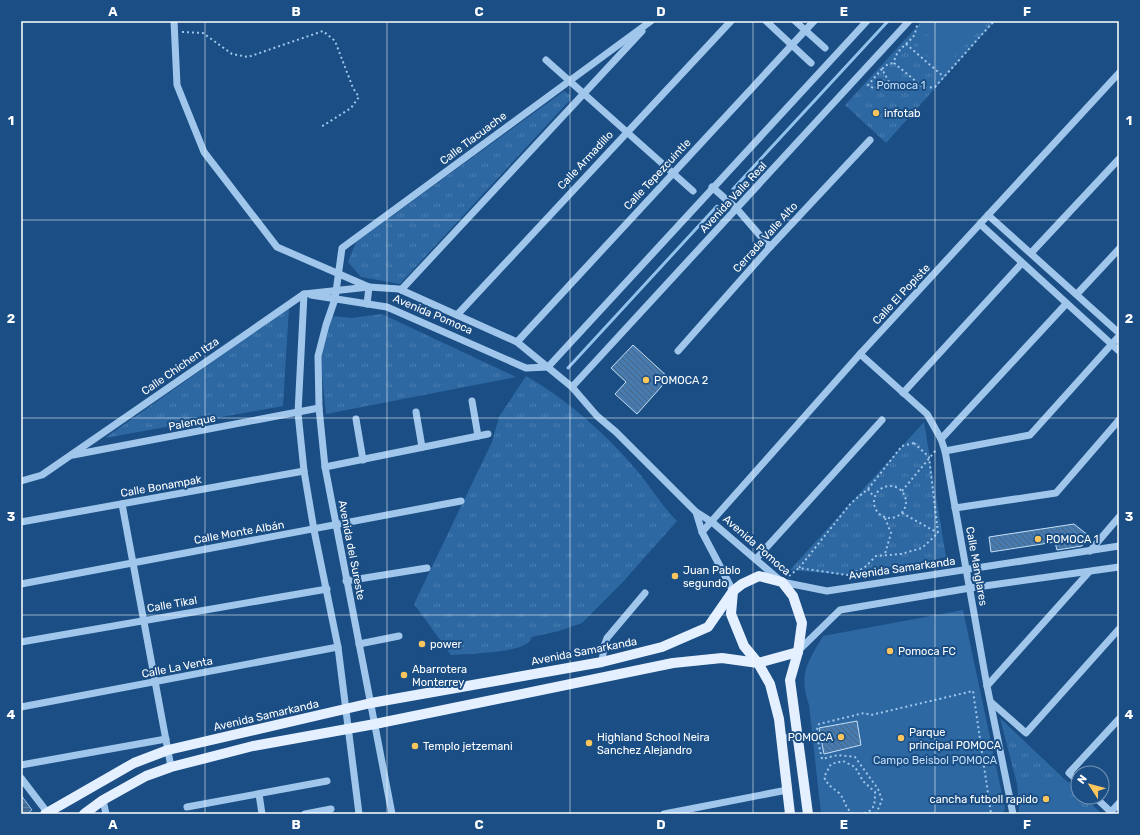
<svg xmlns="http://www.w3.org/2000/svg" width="1140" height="835" viewBox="0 0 1140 835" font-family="Rubik,sans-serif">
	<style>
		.park { fill: url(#park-tufts) }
		.pitch { fill: #2d68a2 }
		.water { fill: url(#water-rules); stroke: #93c2ed }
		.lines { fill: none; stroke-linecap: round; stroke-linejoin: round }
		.stream { stroke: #93c2ed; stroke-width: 3 }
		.building { fill: url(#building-back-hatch); stroke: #c5dff8 }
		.path { stroke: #a0c6eb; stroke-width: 2; stroke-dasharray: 2 3; stroke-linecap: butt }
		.minor { stroke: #a0c6eb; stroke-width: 7 }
		.major { stroke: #e4f0ff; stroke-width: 10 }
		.grid { fill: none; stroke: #fff; stroke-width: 1; stroke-opacity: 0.55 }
		.poi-dot { fill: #fdc65c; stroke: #1a4e84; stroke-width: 1.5 }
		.labels { text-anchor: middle; stroke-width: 4; stroke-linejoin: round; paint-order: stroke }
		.park-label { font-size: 11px; fill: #c5dff8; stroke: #1a4e84 }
		.poi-label { font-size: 11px; fill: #fff; stroke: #1a4e84; text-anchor: start }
		.street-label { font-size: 11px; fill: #fff; stroke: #1a4e84 }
		.neatline { fill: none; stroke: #fff; stroke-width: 1.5 }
		.grid-label { font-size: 13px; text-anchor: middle; font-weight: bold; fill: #fff }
	</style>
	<defs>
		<pattern id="park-tufts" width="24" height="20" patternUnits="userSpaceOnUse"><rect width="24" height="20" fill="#2d68a2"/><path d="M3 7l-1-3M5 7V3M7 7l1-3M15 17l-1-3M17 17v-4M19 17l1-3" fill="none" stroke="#4c7fb0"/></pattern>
		<pattern id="water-rules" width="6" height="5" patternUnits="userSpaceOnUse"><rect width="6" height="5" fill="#426990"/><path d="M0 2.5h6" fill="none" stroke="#5e80a1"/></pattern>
		<pattern id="building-back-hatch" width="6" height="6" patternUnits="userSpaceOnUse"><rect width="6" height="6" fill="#477baf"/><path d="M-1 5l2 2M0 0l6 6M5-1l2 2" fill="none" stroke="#4a647e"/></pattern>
	</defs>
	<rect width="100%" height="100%" fill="#1a4e84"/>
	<!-- park -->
	<g class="park">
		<polygon points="922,21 995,21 886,143 845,105"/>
		<polygon points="564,91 570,95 570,100 400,284 361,277 348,262 356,242"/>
		<polygon points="289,308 283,406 105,438"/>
		<polygon points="382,314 516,377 326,414 320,356 332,316 351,318"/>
		<path d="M526 376C566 399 603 431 633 466 649 484 661 505 677 521L622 583 582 623 559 631 532 637C531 639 529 643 526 644 512 653 469 654 451 655L414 604 492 442 499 417Z"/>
		<polygon points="924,422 946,557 880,572 847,575 790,570"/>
		<polygon points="1000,718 1078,792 1078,797 1084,797 1102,814 1019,814 1017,784"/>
	</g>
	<!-- pitch -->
	<g class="pitch">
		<polygon points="940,21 987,21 942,70 918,46"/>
		<path d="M963 610 1005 808 1003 814H821L809 705C798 673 808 662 823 636Z"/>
		<polygon points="1070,782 1071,814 1023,814 1022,784"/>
	</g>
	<!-- water -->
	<polygon class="water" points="21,795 32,810 27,814 21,814"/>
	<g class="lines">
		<!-- stream -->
		<g class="stream">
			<polyline points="733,189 888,21"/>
			<polyline points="568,368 717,206"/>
		</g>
	</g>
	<!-- building -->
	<g class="building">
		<polygon points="633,345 669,378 637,414 615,394 626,382 611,368"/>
		<polygon points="1074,524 1089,536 1082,546 1057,550 1055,542 991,552 989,537"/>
		<polygon points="857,721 861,745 824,754 819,728"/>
	</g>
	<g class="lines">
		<!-- path -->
		<g class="path">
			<path d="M919 21C916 26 916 33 913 37 906 45 895 51 894 63L924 88 935 87 994 21"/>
			<polyline points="182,32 203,33 232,54 248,57 323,31 335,41 353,88 359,97 351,108 321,127"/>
			<polyline points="906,44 944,77"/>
			<polyline points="882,69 868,85 875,89 886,78"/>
			<polyline points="889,82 882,69 888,64 894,63"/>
			<polygon points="914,443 929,457 938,533 922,548 901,554 876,556 864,568 847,575 799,568 851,503 868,489 902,446"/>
			<circle cx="890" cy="502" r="16"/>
			<polyline points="868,489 874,497"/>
			<polyline points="902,491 936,450"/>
			<polyline points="902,513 938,533"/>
			<polyline points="885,518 891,533 885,554"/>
			<polyline points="789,576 799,568"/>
			<path d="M853 814C844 807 846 801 839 793 832 787 828 786 824 777L831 764 843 761 855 767 863 781 875 792C875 804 875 810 863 814"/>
			<polyline points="876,814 882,800 878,789 855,757 838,755 822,759 816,732 819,724 864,713 871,715 973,691 991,814"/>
		</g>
		<!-- minor -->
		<g class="minor">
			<polyline points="174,21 177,85 204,152 277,247 369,287 367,304"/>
			<polyline points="766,21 811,63"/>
			<polyline points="795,21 825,48"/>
			<polyline points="546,60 693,191"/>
			<polyline points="712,187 737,209 770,247"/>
			<polyline points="988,215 1119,333"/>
			<polyline points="980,224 1119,351"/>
			<polyline points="1031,253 1119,159"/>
			<polyline points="401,290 642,31"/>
			<polyline points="304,294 298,413 304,471 314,530 338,647 359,814"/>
			<polyline points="1077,294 1119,249"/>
			<polyline points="311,295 387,307 519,365 526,368 548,367"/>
			<polyline points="457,315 731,21"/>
			<polyline points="517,342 814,21"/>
			<polyline points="678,351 770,247 870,140"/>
			<polyline points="860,354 927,414 941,439 945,451 987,686 1013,814"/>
			<polyline points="548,367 867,21"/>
			<polyline points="572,387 909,21"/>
			<polyline points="903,393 1022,263"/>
			<polyline points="472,401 478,436"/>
			<polyline points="416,412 422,447"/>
			<polyline points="356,419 363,460"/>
			<polyline points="941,439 1066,304"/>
			<polyline points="945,451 1030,435 1119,336"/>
			<polyline points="73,455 319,408"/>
			<polyline points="325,467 488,434"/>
			<polyline points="21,481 42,475 304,294 369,287 399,289 517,342 572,387 597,416 616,432 696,512 712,522 782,582 827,591 1119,546"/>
			<polyline points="122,504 171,767"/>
			<polyline points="955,508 1056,493 1119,420"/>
			<polyline points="696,512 702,532 733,591"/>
			<polyline points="21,522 304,471"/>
			<polyline points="702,532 860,354 1119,73"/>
			<polyline points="1090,551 1119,517"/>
			<polyline points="756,559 882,420"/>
			<polyline points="346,581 427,568"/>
			<polyline points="21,584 461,501"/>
			<polyline points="21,642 327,589"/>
			<polyline points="359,644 399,636"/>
			<polyline points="798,651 840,610 970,588 1119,567"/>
			<polyline points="602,662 604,646 607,638 645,593"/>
			<polyline points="987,686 1089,572"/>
			<polyline points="992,703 1026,733 1119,629"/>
			<polyline points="21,707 338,647"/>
			<polyline points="781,739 797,736"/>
			<polyline points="21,765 166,739"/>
			<polyline points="21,778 47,812"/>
			<polyline points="1078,781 1069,773 1119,719"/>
			<polyline points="259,794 262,814"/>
			<polyline points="1095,797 1111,812 1119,803"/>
			<polyline points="103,800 106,814"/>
			<polyline points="187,807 327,781"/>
			<polyline points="305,814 331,809"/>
			<polyline points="392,814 325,467 319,408 318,356 326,325 335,299 342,248 651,21"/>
			<polyline points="664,814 787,790"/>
		</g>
		<!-- major -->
		<g class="major">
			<polyline points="733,591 731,614 744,646 758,663 770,684 779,719 790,814"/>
			<polyline points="45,814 134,763 168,750 371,703 602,662 662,647 708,627 733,591 742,584 759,576 782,582 793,596 802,623 798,652 790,680 808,814"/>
			<polyline points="84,814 103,800 146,776 171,767 253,746 375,724 673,663 722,658 758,663 798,652"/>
		</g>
	</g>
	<!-- grid -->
	<path class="grid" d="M205 21V814M387 21V814M570 21V814M753 21V814M935 21V814M21 220H1119M21 418H1119M21 615H1119"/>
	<!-- markers -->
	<g class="poi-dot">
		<circle cx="876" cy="113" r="4"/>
		<circle cx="646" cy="380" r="4"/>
		<circle cx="1038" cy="539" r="4"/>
		<circle cx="675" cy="576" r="4"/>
		<circle cx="422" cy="644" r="4"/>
		<circle cx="890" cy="651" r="4"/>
		<circle cx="404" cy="675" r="4"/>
		<circle cx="841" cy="737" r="4"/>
		<circle cx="901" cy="738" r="4"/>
		<circle cx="589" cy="743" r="4"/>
		<circle cx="415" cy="746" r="4"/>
		<circle cx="1046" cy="799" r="4"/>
	</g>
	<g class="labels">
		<!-- park labels -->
		<g class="park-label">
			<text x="901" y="89">Pomoca 1</text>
			<text x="935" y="764">Campo Beisbol POMOCA</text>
		</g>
		<!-- poi labels -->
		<g class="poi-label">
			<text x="884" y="117">infotab</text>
			<text x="654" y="384">POMOCA 2</text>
			<text x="1046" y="543">POMOCA 1</text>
			<text x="683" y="574">Juan Pablo<tspan x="683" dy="13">segundo</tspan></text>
			<text x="430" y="648">power</text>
			<text x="898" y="655">Pomoca FC</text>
			<text x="412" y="673">Abarrotera<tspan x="412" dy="13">Monterrey</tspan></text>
			<text x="909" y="736">Parque<tspan x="909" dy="13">principal POMOCA</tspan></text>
			<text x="597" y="741">Highland School Neira<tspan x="597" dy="13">Sanchez Alejandro</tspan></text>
			<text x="833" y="741" text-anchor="end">POMOCA</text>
			<text x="423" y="750">Templo jetzemani</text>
			<text x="1038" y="803" text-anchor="end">cancha futboll rapido</text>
		</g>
		<!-- street labels -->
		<g class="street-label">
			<text transform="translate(473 138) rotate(-37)" y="4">Calle Tlacuache</text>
			<text transform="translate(585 160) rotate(-47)" y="4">Calle Armadillo</text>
			<text transform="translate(657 174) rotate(-47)" y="4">Calle Tepezcuintle</text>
			<text transform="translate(733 197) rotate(-47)" y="4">Avenida Valle Real</text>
			<text transform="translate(765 237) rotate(-48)" y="4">Cerrada Valle Alto</text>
			<text transform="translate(901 294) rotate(-47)" y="4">Calle El Popiste</text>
			<text transform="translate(433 314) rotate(23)" y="4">Avenida Pomoca</text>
			<text transform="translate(180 366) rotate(-35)" y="4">Calle Chichen Itza</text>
			<text transform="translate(192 422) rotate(-11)" y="4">Palenque</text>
			<text transform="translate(161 486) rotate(-10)" y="4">Calle Bonampak</text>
			<text transform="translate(239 532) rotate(-10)" y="4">Calle Monte Albán</text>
			<text transform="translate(757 545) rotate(41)" y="4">Avenida Pomoca</text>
			<text transform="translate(352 550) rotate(79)" y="4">Avenida del Sureste</text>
			<text transform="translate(977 566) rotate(80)" y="4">Calle Manglares</text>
			<text transform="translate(902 568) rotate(-8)" y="4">Avenida Samarkanda</text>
			<text transform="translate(172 604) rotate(-10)" y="4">Calle Tikal</text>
			<text transform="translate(584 651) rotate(-11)" y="4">Avenida Samarkanda</text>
			<text transform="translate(177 667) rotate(-11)" y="4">Calle La Venta</text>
			<text transform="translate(266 715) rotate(-13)" y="4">Avenida Samarkanda</text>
		</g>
	</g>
	<!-- border -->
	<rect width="1140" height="835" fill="none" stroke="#1a4e84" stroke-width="44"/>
	<!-- north arrow -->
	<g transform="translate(1090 785) rotate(306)"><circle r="19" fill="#1a4e84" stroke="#7695b5"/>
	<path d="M0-3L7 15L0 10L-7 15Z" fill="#fdc65c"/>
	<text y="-6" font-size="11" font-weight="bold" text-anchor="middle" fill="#ffffff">N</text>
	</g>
	<rect x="22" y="22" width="1096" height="791" class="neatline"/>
	<g class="grid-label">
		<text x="113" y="16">A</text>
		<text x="296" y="16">B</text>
		<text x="479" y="16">C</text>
		<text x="661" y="16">D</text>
		<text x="844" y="16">E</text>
		<text x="1027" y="16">F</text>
		<text x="11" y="125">1</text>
		<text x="1129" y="125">1</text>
		<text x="11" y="323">2</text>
		<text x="1129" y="323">2</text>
		<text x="11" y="521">3</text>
		<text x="1129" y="521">3</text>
		<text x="11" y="719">4</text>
		<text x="1129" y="719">4</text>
		<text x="113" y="829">A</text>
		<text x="296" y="829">B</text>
		<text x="479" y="829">C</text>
		<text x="661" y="829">D</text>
		<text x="844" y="829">E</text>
		<text x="1027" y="829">F</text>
	</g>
</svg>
